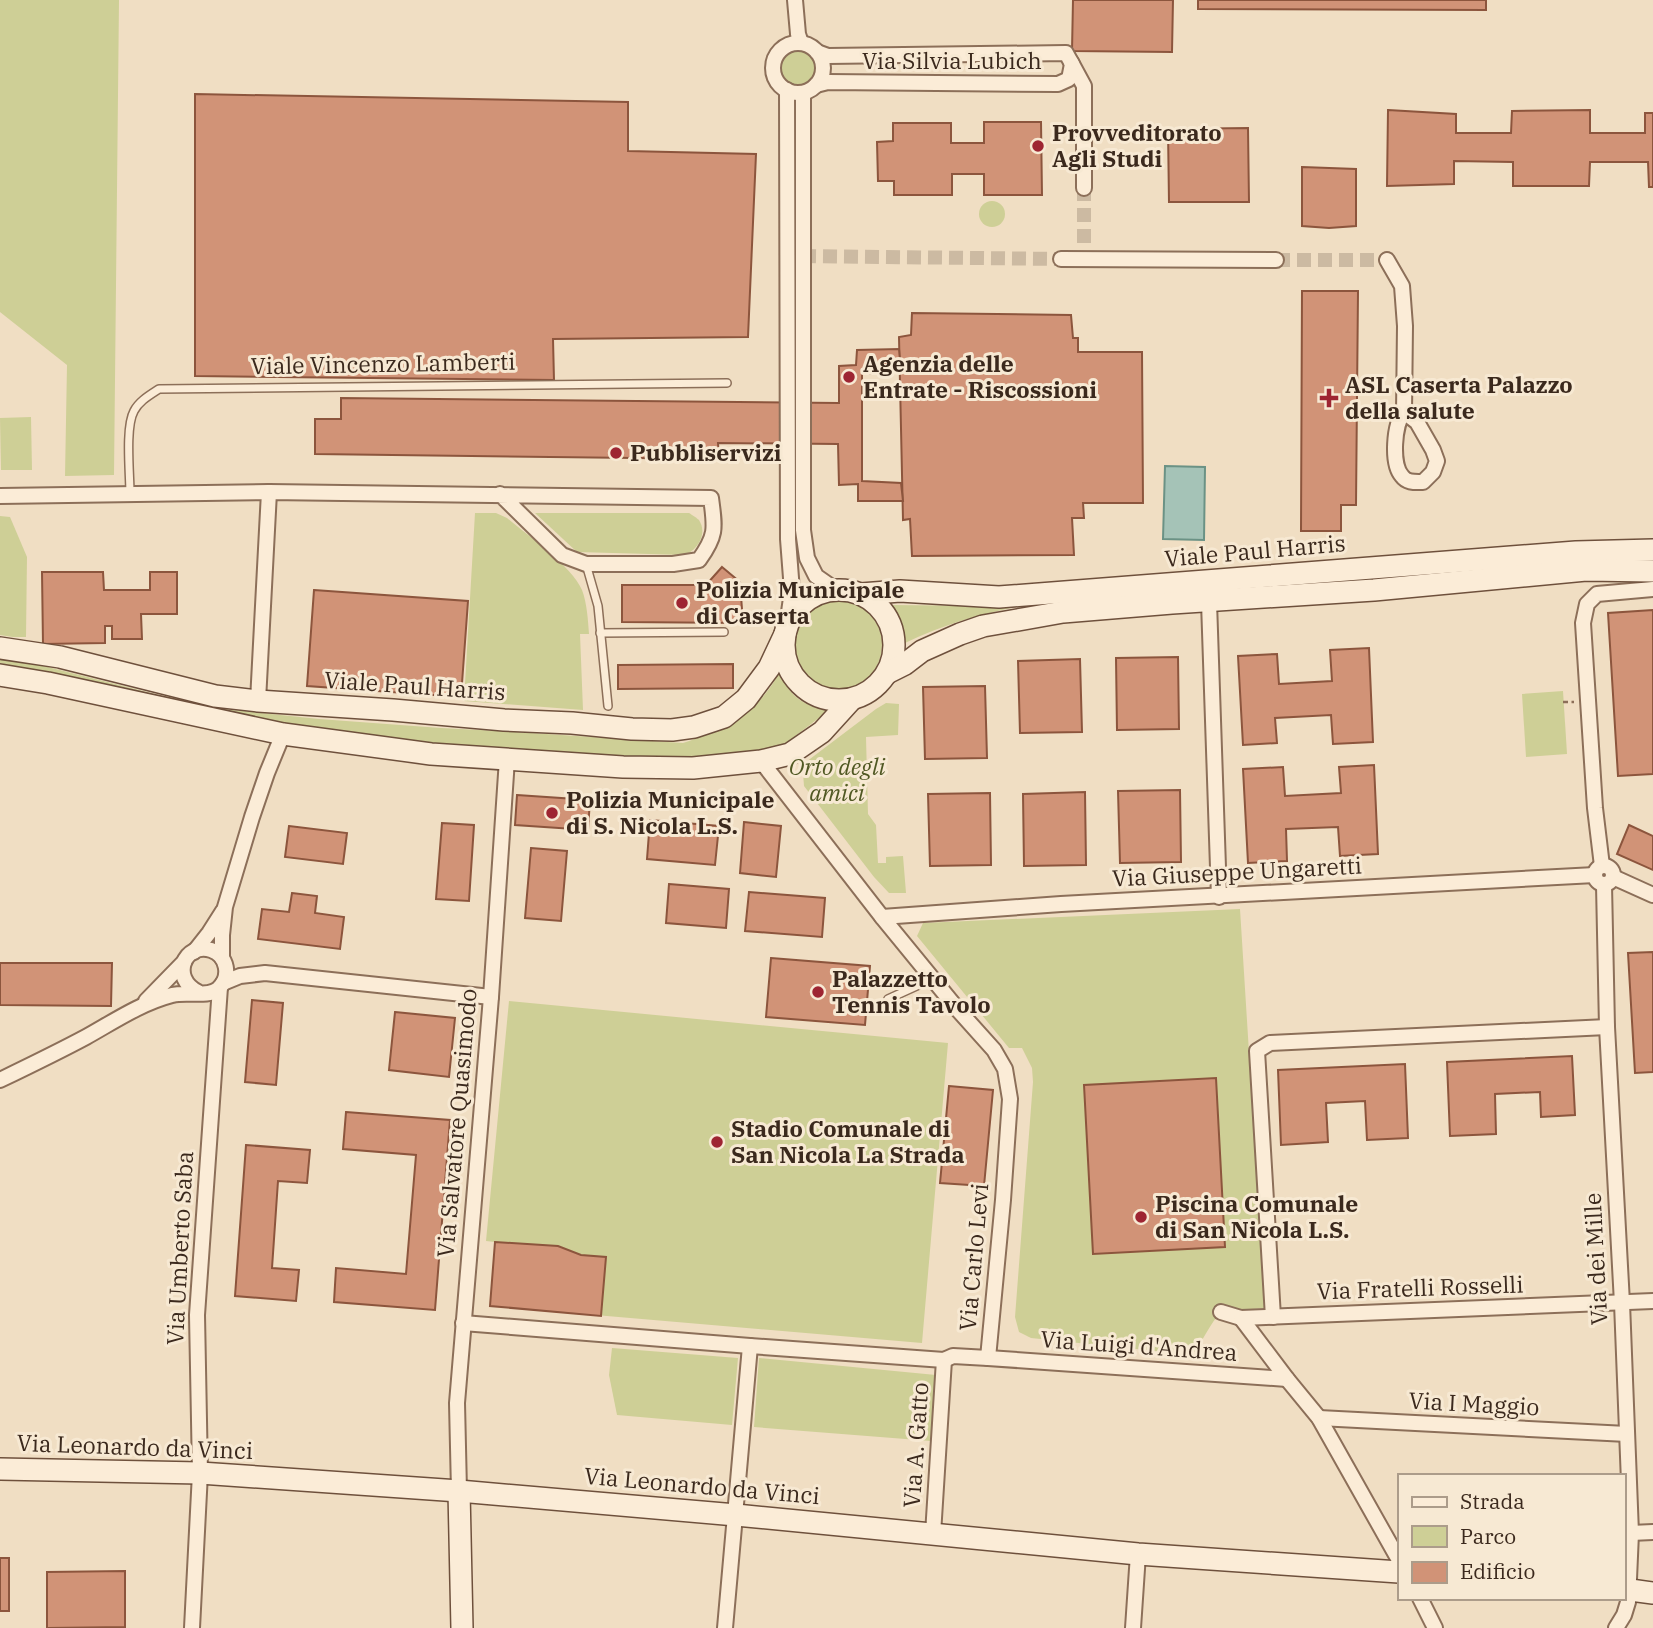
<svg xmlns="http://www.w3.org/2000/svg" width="1653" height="1628" viewBox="0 0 1653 1628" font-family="'IBM Plex Serif',serif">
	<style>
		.green { fill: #cecf96 }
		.water { fill: #a5c3b7; stroke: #6b9285; stroke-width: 2 }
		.building { fill: #d19377; stroke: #8c553d; stroke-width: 2 }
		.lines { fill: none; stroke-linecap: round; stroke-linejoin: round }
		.street-tunnel { stroke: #ccbaa2; stroke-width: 14; stroke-dasharray: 14 7; stroke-linecap: butt }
		.lane-casing { stroke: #8c6f59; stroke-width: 10 }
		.street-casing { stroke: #8c6f59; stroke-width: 18 }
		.secondary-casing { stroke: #6e503c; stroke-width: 24 }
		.path { stroke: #8c6f59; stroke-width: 2.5; stroke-dasharray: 5 3.5; stroke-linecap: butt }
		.lane { stroke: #fbecd7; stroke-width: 7 }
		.street { stroke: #fbecd7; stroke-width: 14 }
		.secondary { stroke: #fbecd7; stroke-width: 21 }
		.poi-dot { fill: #9e2532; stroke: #f7e9d3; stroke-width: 2.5 }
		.labels { text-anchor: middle; stroke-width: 6; stroke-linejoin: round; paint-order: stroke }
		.street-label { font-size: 23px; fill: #3b291d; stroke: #f7e9d3 }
		.poi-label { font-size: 23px; font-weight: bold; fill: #3b291d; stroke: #f7e9d3; text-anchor: start }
		.park-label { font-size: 23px; font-style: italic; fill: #505823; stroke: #f7e9d3 }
	</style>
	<rect width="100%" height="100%" fill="#f0dec3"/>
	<!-- green -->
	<g class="green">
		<polygon points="0,0 119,0 114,475 65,476 67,365 0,312"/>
		<circle cx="798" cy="68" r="19"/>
		<circle cx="992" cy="214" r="13"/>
		<polygon points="31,417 32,470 1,470 0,418"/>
		<path d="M475 513H496L507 518C528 536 571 565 582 590 587 603 588 620 589 634H580L583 710 464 701Z"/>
		<path d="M535 513H689C691 514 698 519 699 520 708 534 697 550 685 555L577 552Z"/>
		<polygon points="0,516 10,517 27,557 26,637 13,637 0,635"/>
		<circle cx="837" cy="645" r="45"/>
		<path d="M1031 604C984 613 947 623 905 643L904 629 891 605 991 606Z"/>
		<path d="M0 655 163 696 201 702 224 709 319 719 441 728 500 731 683 743C726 729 757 714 779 673 792 698 801 704 828 711L777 750 756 757 644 759 483 751 318 733 0 663Z"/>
		<polygon points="1563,691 1567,754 1526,757 1522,694"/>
		<polygon points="886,703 899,704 898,735 866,737 868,814 876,825 878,863 886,863 886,857 903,856 906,893 889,893 874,877 804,786 803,773 806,762 876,709"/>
		<path d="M1240 909 1265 1308 1221 1312C1210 1324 1204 1338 1195 1352L1174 1353 1031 1338 1019 1332 1015 1317 1033 1082 1032 1068 1022 1048H1009L917 936 923 923Z"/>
		<polygon points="509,1001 948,1043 922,1343 490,1306 495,1242 486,1241"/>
		<polygon points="612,1348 738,1358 732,1425 617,1415 609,1375"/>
		<polygon points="759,1358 936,1375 931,1441 754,1427"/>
	</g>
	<!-- water -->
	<polygon class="water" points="1165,466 1205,467 1204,540 1163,539"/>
	<!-- building -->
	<g class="building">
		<polygon points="1073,0 1173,0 1172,52 1072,51"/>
		<polygon points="1198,0 1486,0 1486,10 1198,9"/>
		<polygon points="195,94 628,102 628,151 756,154 748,337 553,339 554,380 195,376"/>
		<polygon points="1388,110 1456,114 1456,133 1511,133 1512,111 1590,110 1590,133 1645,133 1645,113 1653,113 1653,187 1649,187 1648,162 1590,162 1589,186 1513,186 1513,162 1454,161 1454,184 1387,186"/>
		<polygon points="984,122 1041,122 1042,195 984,195 984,174 952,174 952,195 894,195 894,181 878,181 877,142 893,141 893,123 951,123 951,143 984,143"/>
		<polygon points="1248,128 1249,202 1169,202 1168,129"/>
		<polygon points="1302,167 1356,169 1356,226 1329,228 1302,226"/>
		<polygon points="1302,291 1358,291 1356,505 1341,505 1341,531 1301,531"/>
		<polygon points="912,313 1071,315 1073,338 1078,338 1078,352 1142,352 1143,503 1083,503 1084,518 1072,518 1074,555 912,556 910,519 903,520 899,337 911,335"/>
		<polygon points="899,349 901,372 862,374 862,481 901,483 903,501 858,501 858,484 839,485 838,444 718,443 719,459 315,454 315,419 341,419 341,398 839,403 839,366 856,365 857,350"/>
		<polygon points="722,567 740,582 743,623 622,622 622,585 706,585"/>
		<polygon points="42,572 103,572 104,590 150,590 150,572 177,572 177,614 141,614 142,639 112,639 112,626 105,626 105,643 43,644"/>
		<polygon points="314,590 468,601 461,697 307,686"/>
		<polygon points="1653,610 1653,774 1618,776 1608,613"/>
		<polygon points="1369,648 1373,742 1333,744 1331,715 1275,718 1277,743 1243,745 1238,656 1277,654 1279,684 1332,681 1330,650"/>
		<polygon points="1178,657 1179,729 1117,730 1116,658"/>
		<polygon points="1080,659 1082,732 1020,733 1018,661"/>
		<polygon points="733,664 733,688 618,689 618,665"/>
		<polygon points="985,686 987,758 925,759 923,687"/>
		<polygon points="1374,765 1378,854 1340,856 1338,827 1286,829 1287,861 1248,863 1243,769 1283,767 1285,796 1341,793 1339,767"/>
		<polygon points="1180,790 1181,862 1120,863 1118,791"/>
		<polygon points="1085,792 1086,865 1024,866 1023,794"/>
		<polygon points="990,793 991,865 930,866 928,794"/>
		<polygon points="517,795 590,800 588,830 515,825"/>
		<polygon points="650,820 719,826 715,865 647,859"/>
		<polygon points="744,822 781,826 776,877 740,873"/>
		<polygon points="442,823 474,825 469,901 436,899"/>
		<polygon points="1629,825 1653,836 1653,870 1617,854"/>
		<polygon points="289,826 347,833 343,864 285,857"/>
		<polygon points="531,848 567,851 561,921 525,918"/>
		<polygon points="669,884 729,889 726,928 666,923"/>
		<polygon points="749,892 825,898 822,937 745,931"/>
		<polygon points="292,893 317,896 315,913 344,917 340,949 258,939 262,909 289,912"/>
		<polygon points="1653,952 1653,1072 1635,1073 1628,953"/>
		<polygon points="771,958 870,966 865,1025 766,1017"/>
		<polygon points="0,963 112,963 111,1006 0,1005"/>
		<polygon points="252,1000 283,1003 276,1085 245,1082"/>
		<polygon points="395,1012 455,1018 449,1077 389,1070"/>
		<polygon points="1572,1056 1575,1115 1541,1117 1540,1092 1495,1094 1496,1134 1450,1136 1447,1062"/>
		<polygon points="1405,1064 1408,1138 1367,1140 1365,1101 1326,1103 1328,1142 1281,1145 1278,1070"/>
		<polygon points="1216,1078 1225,1247 1093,1254 1084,1085"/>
		<polygon points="949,1086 993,1090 984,1186 940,1183"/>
		<polygon points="346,1112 450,1120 435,1310 334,1302 336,1268 406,1274 416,1155 343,1149"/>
		<polygon points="246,1145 310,1150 307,1183 278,1181 272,1268 299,1270 296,1301 235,1296"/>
		<polygon points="495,1242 558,1246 581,1255 606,1257 601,1316 490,1306"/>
		<rect x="0" y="1558" width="9" height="53"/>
		<polygon points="125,1571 125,1627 47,1628 47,1572"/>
	</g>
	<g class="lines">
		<!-- street-tunnel -->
		<g class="street-tunnel">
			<polyline points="1084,243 1084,188"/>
			<polyline points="802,256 1061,259"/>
			<polyline points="1276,260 1387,260"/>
		</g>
		<!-- lane casing -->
		<g class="lane-casing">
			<g id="lane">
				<path d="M130 494C130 474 125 427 134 411 139 401 150 395 159 389L727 383"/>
				<polyline points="586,564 598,606 608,706"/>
				<polyline points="600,633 724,632"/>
				<polyline points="888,999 932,979"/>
			</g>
		</g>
		<!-- street casing -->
		<g class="street-casing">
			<g id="street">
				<polyline points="795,0 798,34 801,43"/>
				<circle cx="798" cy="68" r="25"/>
				<polyline points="1071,62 1084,86 1084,188"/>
				<polyline points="816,85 828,82 1058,84 1069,79 1072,64 1066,53 828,56 817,52"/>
				<polyline points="787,90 788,539 792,591 787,626"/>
				<polyline points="803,93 803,530 807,558 816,576 836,590"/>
				<polyline points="1061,259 1276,260"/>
				<path d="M1387 260 1402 286 1405 326 1404 412C1394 424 1391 464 1402 476 1407 483 1415 482 1423 482L1433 472 1437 461 1433 450 1417 422 1404 412"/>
				<path d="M0 496 269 492 711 498C715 528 717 535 699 560L673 564H586L562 555 500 494"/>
				<polyline points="1209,602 1219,897"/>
				<polyline points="258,701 269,492"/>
				<circle cx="1604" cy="875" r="9"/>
				<polyline points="1602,866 1595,808 1583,623 1587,604 1597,594 1653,589"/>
				<polyline points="1613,877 1653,895"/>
				<polyline points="1604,885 1607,1027 1622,1303 1631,1533 1628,1602 1624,1615 1616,1628"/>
				<polyline points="882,917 1061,904 1595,875"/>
				<polyline points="194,952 209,933 223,911"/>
				<polyline points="222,958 222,935 225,907 252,817 267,773 283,734"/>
				<polyline points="223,983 240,976 265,973 491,997"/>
				<polyline points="146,1001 184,962"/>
				<path d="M0 1080C29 1066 58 1052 86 1037 113 1022 141 1003 172 995 186 991 208 998 218 989 232 977 227 955 211 950 184 942 170 978 198 992"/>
				<polyline points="1221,1312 1241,1318 1653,1301"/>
				<polyline points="1273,1317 1257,1051 1270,1043 1607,1027"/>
				<polyline points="1241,1318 1287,1379 1319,1418 1399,1560"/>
				<polyline points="463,1323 750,1346 944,1360 953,1356 988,1358 1003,1200 1010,1099 1005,1069 994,1050 959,1011 882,917 761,761"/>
				<polyline points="988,1358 1287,1379"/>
				<polyline points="1319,1418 1627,1434"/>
				<polyline points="459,1491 457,1403 491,997 507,759"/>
				<polyline points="1631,1533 1653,1532"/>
				<polyline points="933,1534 944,1360"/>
				<polyline points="1420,1598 1435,1628"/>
				<polyline points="192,1628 200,1473 197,1315 220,987"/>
				<polyline points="725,1628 750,1346"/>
				<polyline points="1133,1628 1138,1554"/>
			</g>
		</g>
		<!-- secondary casing -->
		<g class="secondary-casing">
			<g id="secondary">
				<circle cx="839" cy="645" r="55"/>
				<polyline points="861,594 900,591 999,597 1576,552 1653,550"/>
				<polyline points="0,648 60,657 215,696 258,701 393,710 504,720 572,723 632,729 672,730 694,727 724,717 746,699 769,668 785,634"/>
				<polyline points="887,673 905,664 922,651 960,634 983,626 1063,612 1172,603 1374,590 1586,570 1653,571"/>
				<polyline points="0,675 48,683 283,734 431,754 623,767 693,768 761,761 790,754 822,732 852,699"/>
				<polyline points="0,1469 200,1473 459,1491 736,1515 1138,1554 1399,1572"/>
				<polyline points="459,1491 462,1628"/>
				<polyline points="1623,1589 1653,1593"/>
			</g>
		</g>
		<!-- path -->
		<polyline class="path" points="1563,702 1574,702"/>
		<!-- lane -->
		<use href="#lane" class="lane"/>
		<!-- street -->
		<use href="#street" class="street"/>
		<!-- secondary -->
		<use href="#secondary" class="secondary"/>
	</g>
	<!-- markers -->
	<g class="poi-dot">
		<circle cx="1038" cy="146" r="7"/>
		<circle cx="849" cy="377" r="7"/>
		<path d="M1325.5 387.5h7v7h7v7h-7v7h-7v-7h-7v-7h7z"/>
		<circle cx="616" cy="453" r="7"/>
		<circle cx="682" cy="603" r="7"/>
		<circle cx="552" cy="813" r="7"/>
		<circle cx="818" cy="992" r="7"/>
		<circle cx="717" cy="1142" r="7"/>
		<circle cx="1141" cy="1217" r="7"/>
	</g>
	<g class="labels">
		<!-- street labels -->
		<g class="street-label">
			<text x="952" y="69">Via Silvia Lubich</text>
			<text transform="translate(383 364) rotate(-1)" y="8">Viale Vincenzo Lamberti</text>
			<text transform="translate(1255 551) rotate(-5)" y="8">Viale Paul Harris</text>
			<text transform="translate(415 686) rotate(4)" y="8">Viale Paul Harris</text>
			<text transform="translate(1237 872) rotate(-3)" y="8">Via Giuseppe Ungaretti</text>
			<text transform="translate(457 1123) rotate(-85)" y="8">Via Salvatore Quasimodo</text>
			<text transform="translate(180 1248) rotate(-87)" y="8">Via Umberto Saba</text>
			<text transform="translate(974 1257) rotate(-85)" y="8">Via Carlo Levi</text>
			<text transform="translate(1596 1259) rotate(-93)" y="8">Via dei Mille</text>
			<text transform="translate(1420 1288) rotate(-2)" y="8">Via Fratelli Rosselli</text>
			<text transform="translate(1139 1346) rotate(4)" y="8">Via Luigi d'Andrea</text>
			<text transform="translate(1474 1404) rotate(3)" y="8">Via I Maggio</text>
			<text transform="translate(916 1445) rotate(-86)" y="8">Via A. Gatto</text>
			<text transform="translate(135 1447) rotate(2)" y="8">Via Leonardo da Vinci</text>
			<text transform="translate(702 1486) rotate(5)" y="8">Via Leonardo da Vinci</text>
		</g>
		<!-- poi labels -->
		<g class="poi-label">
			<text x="1052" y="141">Provveditorato<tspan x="1052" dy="26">Agli Studi</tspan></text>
			<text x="863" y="372">Agenzia delle<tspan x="863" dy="26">Entrate - Riscossioni</tspan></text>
			<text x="1345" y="393">ASL Caserta Palazzo<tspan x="1345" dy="26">della salute</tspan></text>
			<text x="630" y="461">Pubbliservizi</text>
			<text x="696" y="598">Polizia Municipale<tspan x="696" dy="26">di Caserta</tspan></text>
			<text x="566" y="808">Polizia Municipale<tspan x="566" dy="26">di S. Nicola L.S.</tspan></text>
			<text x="832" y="987">Palazzetto<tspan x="832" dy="26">Tennis Tavolo</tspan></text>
			<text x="731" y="1137">Stadio Comunale di<tspan x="731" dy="26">San Nicola La Strada</tspan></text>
			<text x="1155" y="1212">Piscina Comunale<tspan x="1155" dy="26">di San Nicola L.S.</tspan></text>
		</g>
		<!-- park labels -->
		<g class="park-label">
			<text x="837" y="775">Orto degli<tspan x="837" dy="26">amici</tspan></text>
		</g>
	</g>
	<!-- legend -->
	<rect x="1398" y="1474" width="228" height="126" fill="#f7e9d3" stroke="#ac9c8a" stroke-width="2"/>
	<rect x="1412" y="1497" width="35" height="10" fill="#fbecd7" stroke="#ac9c8a" stroke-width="2"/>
	<text x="1460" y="1509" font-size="21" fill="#3b291d">Strada</text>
	<rect x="1412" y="1526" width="35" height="21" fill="#cecf96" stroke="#ac9c8a" stroke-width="2"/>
	<text x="1460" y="1544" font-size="21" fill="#3b291d">Parco</text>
	<rect x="1412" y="1562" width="35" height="21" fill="#d19377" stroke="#ac9c8a" stroke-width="2"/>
	<text x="1460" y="1579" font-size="21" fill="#3b291d">Edificio</text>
</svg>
